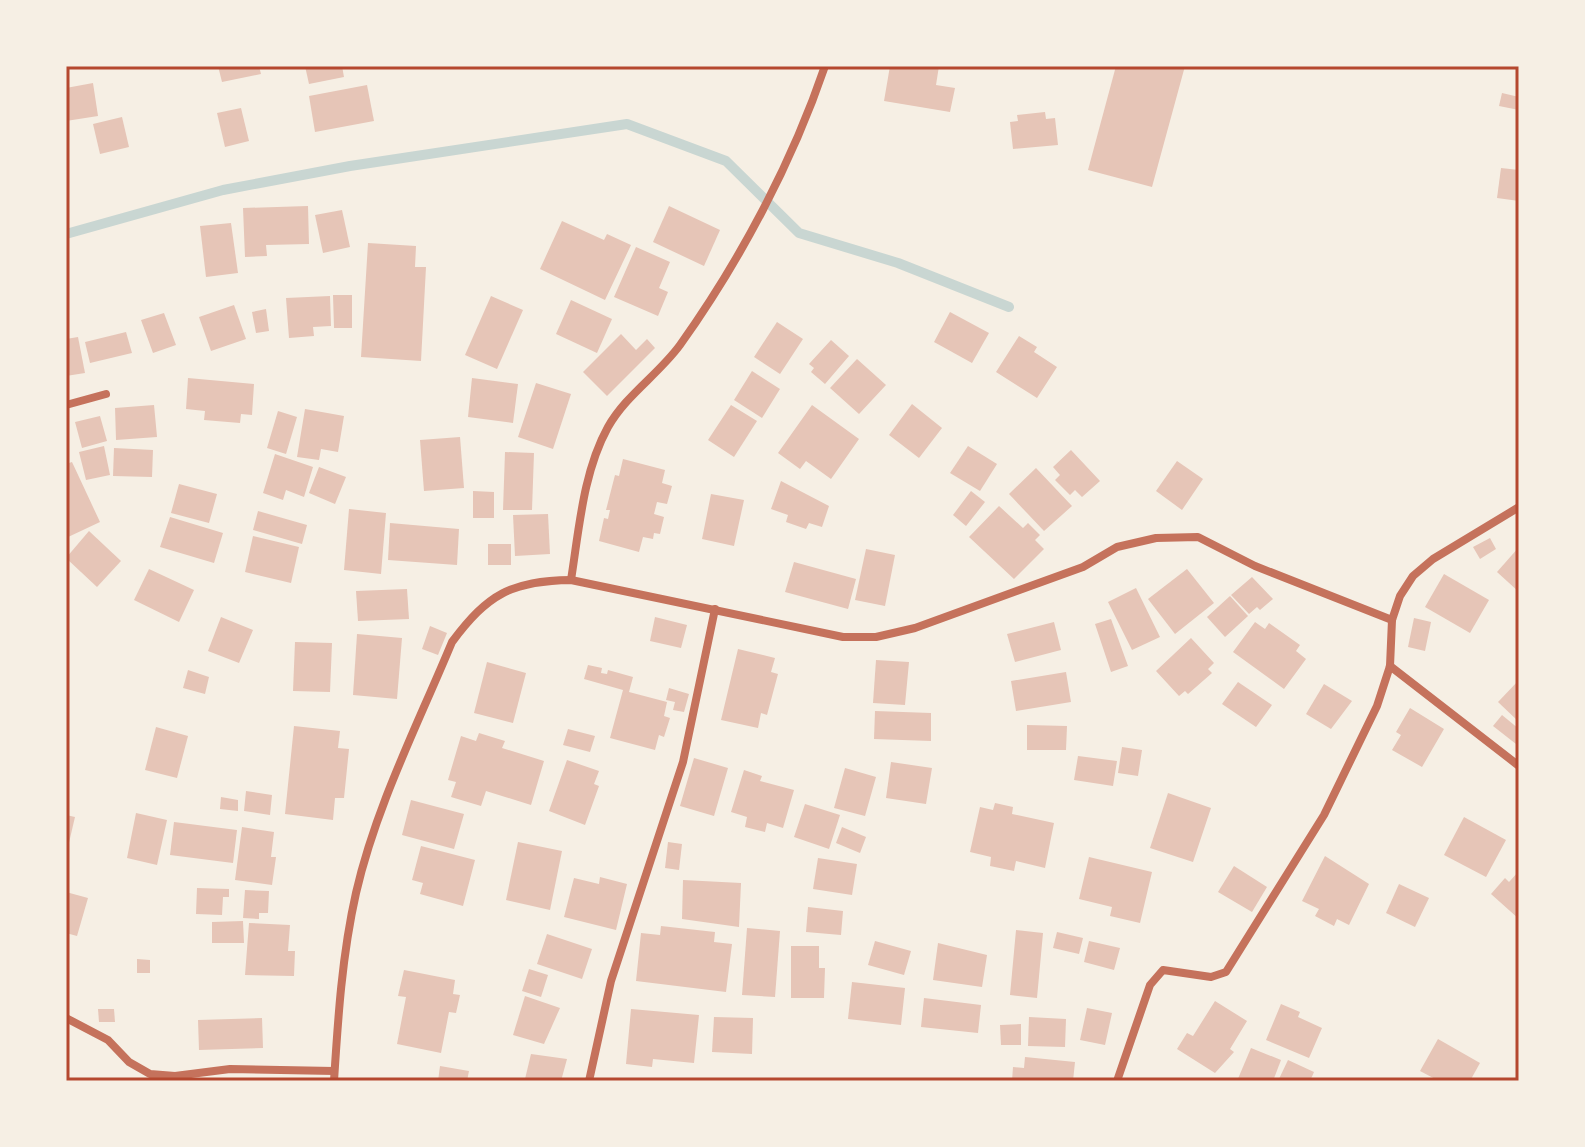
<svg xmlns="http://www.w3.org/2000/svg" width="1585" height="1147" viewBox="0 0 1585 1147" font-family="Mulish,sans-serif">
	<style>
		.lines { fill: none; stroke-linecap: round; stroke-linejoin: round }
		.stream { stroke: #c9d6d2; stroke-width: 10 }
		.building { fill: #e6c5b7 }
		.minor { stroke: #c5725c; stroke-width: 8 }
		.neatline { fill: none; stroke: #b5482f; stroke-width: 3 }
	</style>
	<rect width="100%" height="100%" fill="#f6efe4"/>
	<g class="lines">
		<!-- stream -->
		<polyline class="stream" points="66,234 223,190 350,166 627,124 726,161 799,233 898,263 1009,307"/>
	</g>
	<!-- building -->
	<g class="building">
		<polygon points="218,66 259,66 261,74 222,82"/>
		<polygon points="305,66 342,66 344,77 309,84"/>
		<polygon points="890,66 939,66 936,85 955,88 950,112 884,101"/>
		<polygon points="1116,66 1185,66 1152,187 1088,170"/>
		<polygon points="93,83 98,116 66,121 66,88"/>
		<polygon points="367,85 374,121 315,132 309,96"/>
		<polygon points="1502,93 1519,97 1519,110 1499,106"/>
		<polygon points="241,108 249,141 225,147 217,113"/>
		<polygon points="1045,112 1046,119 1055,118 1058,145 1013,149 1010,122 1018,121 1017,115"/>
		<polygon points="122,117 129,147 100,154 93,124"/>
		<polygon points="1501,168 1519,170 1519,201 1497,198"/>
		<polygon points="308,206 309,244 266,245 267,256 245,257 243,208"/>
		<polygon points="669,206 720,230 704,266 653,242"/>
		<polygon points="342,210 350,247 323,253 315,215"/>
		<polygon points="562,221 604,240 607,234 631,245 605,300 540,269"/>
		<polygon points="231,223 238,273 206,277 200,226"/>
		<polygon points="368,243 416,246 415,267 426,267 421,361 361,357"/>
		<polygon points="636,247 670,262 659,288 668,292 658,316 614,297"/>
		<polygon points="333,295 352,295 352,328 334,328"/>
		<polygon points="330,296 331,326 313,327 314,336 289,338 286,298"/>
		<polygon points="491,296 523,310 497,369 465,355"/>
		<polygon points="571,300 612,319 597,353 556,334"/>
		<polygon points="234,305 246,339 211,351 199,317"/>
		<polygon points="266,309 269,331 256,333 252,312"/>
		<polygon points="950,312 989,333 972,363 934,342"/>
		<polygon points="164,313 176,345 153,353 141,320"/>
		<polygon points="777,322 803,339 780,374 754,357"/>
		<polygon points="126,332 132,353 90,363 85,342"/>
		<polygon points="621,334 636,350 647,339 655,348 607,396 583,372"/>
		<polygon points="1019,336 1037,347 1034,352 1057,367 1037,398 996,372"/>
		<polygon points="78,337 85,373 66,376 66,339"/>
		<polygon points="831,340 849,356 825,384 811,372 814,368 809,364"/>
		<polygon points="857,359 886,385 859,414 830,388"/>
		<polygon points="752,371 780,389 762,418 734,400"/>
		<polygon points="188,378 254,384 252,415 241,414 240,423 204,420 205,411 186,409"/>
		<polygon points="472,378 518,384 513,423 468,417"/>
		<polygon points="536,383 571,394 553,449 518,437"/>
		<polygon points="912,404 942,428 919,458 889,435"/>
		<polygon points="154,405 157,437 116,440 115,408"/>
		<polygon points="731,405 757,421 734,457 708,440"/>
		<polygon points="812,405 859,439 831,479 806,461 800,469 778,453"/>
		<polygon points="305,409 344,416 338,452 321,449 319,460 297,457"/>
		<polygon points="278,411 297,417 286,454 267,448"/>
		<polygon points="100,416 107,441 82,448 75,422"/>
		<polygon points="460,437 464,488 424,491 420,440"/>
		<polygon points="104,446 110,475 86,480 79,452"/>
		<polygon points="968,446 997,464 980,491 950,473"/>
		<polygon points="114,448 153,450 152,477 113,476"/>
		<polygon points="1071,450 1100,481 1082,497 1075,490 1070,495 1055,480 1060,475 1053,467"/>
		<polygon points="505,452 534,453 532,510 503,510"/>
		<polygon points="275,454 313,467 304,497 286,490 283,500 263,493"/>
		<polygon points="623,459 665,470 662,483 672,486 667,504 657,502 654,514 664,517 660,534 654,533 653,539 643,537 639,552 599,541 604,518 608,519 610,510 606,510 615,475 619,476"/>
		<polygon points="1177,461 1203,479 1182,510 1156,491"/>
		<polygon points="72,462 100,522 66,538 66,464"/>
		<polygon points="319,467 346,477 335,504 309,493"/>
		<polygon points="1036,468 1072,506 1044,531 1009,494"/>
		<polygon points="781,481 829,506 822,527 809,523 806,529 786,522 788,515 771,509"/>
		<polygon points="179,484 217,494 209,523 171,513"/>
		<polygon points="473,491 494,492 494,518 473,518"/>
		<polygon points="971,491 985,502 966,526 953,515"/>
		<polygon points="711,494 744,500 734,546 702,539"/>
		<polygon points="999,506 1023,528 1028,523 1040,535 1035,540 1044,549 1014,579 969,537"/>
		<polygon points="349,509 386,513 381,574 344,570"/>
		<polygon points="258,511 307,525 302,544 253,530"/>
		<polygon points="548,514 550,554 515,556 513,515"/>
		<polygon points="170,517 223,533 214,563 160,547"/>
		<polygon points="390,523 459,529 457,565 388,560"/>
		<polygon points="89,531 121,561 97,587 66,558"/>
		<polygon points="253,536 299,547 291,583 245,572"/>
		<polygon points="1490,538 1496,549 1480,559 1473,547"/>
		<rect x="488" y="544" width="23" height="21"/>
		<polygon points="1519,547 1519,592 1497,572"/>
		<polygon points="866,549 895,555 885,606 855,600"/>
		<polygon points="794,562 856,579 848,609 785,592"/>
		<polygon points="149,569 194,590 179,622 134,600"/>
		<polygon points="1187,569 1214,603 1175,634 1148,599"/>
		<polygon points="1444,574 1489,600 1470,633 1425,607"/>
		<polygon points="1252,577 1273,599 1260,610 1257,607 1249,614 1231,595"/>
		<polygon points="1136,588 1160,637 1132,650 1108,602"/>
		<polygon points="407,589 409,619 358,621 356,591"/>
		<polygon points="1230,596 1248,616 1225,637 1207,617"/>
		<polygon points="221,617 253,630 239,663 208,651"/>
		<polygon points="655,617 687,625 681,648 650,641"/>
		<polygon points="1414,618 1431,622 1425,651 1408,647"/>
		<polygon points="1111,619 1128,666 1111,672 1095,624"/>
		<polygon points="1054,622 1061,650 1015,662 1007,634"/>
		<polygon points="1255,622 1265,629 1269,623 1300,645 1296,651 1306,659 1284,689 1233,652"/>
		<polygon points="430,626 447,633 438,655 422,649"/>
		<polygon points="357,634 402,638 397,699 353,695"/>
		<polygon points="1191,638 1214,663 1208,669 1212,673 1188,694 1185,691 1179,696 1156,671"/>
		<polygon points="295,642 332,643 330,692 293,691"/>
		<polygon points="738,649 775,658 771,672 778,674 767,715 761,713 758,728 721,720"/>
		<polygon points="876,660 909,662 905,705 873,703"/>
		<polygon points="487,662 526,673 513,723 474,713"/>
		<polygon points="588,665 602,668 601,673 607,674 608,670 633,677 629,692 667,702 664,716 670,718 664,737 659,735 655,750 610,738 623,690 584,679"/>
		<polygon points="188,670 209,677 205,694 183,688"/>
		<polygon points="1066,672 1071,702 1016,711 1011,681"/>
		<polygon points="1519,680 1519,722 1498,702"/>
		<polygon points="1238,682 1272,705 1256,727 1222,704"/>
		<polygon points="1324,684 1352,701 1331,729 1306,714"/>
		<polygon points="669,688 689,694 684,712 673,710 675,702 666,700"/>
		<polygon points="1410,708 1444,729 1422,767 1392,750 1401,735 1396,732"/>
		<polygon points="875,711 931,713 931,741 874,739"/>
		<polygon points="1502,715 1519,729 1516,744 1493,726"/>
		<polygon points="1027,725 1067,726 1066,750 1027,750"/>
		<polygon points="294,726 340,731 338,748 349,749 344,798 335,798 333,820 285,814"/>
		<polygon points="156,727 188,736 177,778 145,770"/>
		<polygon points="568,729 595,736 590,752 563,745"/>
		<polygon points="479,733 505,741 502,748 544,761 531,805 486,791 481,806 451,797 456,782 448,780 461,736 476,741"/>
		<polygon points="1122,747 1142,750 1138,776 1118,773"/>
		<polygon points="1078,756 1117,761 1113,786 1074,780"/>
		<polygon points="694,758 728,768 714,816 680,806"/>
		<polygon points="567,760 599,771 594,784 599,786 585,825 549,811"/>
		<polygon points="891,762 932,768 926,804 886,798"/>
		<polygon points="845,768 876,777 865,816 834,808"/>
		<polygon points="744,770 762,776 760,781 794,790 783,828 767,823 765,832 745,827 747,817 731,812"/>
		<polygon points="246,791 272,795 270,815 244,811"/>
		<polygon points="1168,793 1211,808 1193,862 1150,848"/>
		<polygon points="221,797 238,800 238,811 220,809"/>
		<polygon points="411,800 464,814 454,849 402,835"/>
		<polygon points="995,803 1013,807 1012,814 1054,823 1045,868 1016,861 1014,871 990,866 991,857 970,852 980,807 993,810"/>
		<polygon points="805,804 840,815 829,849 794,837"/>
		<polygon points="136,813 167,820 157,865 127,858"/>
		<polygon points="66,815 75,817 67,851 66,851"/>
		<polygon points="1464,817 1506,840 1486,877 1444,855"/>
		<polygon points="174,822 237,830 233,863 170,855"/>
		<polygon points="242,827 274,832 271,857 276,857 272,885 235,880"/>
		<polygon points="842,827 866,837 860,853 836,843"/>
		<polygon points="518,842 562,851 550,910 506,900"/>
		<polygon points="668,842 682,844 679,870 665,868"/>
		<polygon points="421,846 475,860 463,906 420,894 423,883 412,880"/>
		<polygon points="1325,856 1369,884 1349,925 1337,919 1334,926 1315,916 1319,909 1302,901"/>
		<polygon points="1089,857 1152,872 1140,923 1110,916 1112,907 1079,899"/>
		<polygon points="818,858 857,864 852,895 813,889"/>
		<polygon points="1234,866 1267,887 1252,912 1218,892"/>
		<polygon points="1519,871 1519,919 1491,894 1505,878 1509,882"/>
		<polygon points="600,877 627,884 616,930 564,917 574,878 599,884"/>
		<polygon points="683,880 741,883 739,927 682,919"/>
		<polygon points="1399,884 1429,898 1415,927 1386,913"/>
		<polygon points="197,888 229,889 229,897 223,897 222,915 196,914"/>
		<polygon points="245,890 269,891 268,913 259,913 259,919 243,918"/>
		<polygon points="66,892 88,898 77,936 66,933"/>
		<polygon points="808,907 843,911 841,935 806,932"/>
		<polygon points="243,921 244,943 212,943 212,922"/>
		<polygon points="249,923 290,925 288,951 295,951 294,976 245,975"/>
		<polygon points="661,926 715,932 714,942 732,944 726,992 636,981 641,933 660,935"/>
		<polygon points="747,928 780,931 775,997 742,995"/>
		<polygon points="1016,930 1043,933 1037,998 1010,995"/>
		<polygon points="1057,932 1083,938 1079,954 1053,948"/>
		<polygon points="547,934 592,949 582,979 537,964"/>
		<polygon points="875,941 911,951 904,975 868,965"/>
		<polygon points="1089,941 1120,948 1114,970 1084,962"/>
		<polygon points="938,943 987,955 982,987 933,980"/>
		<polygon points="791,946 819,946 819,968 825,968 824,998 791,998"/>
		<polygon points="137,959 150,960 150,973 137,973"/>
		<polygon points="529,969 548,975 541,997 522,991"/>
		<polygon points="404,970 455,980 453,994 460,995 456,1013 449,1012 441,1053 397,1044 406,997 398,996"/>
		<polygon points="852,982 905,988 901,1025 848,1019"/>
		<polygon points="525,996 560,1008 544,1044 513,1035"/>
		<polygon points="924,998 981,1005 978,1033 921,1027"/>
		<polygon points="1215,1001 1247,1021 1230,1049 1234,1052 1215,1073 1177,1049 1187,1033 1193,1036"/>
		<polygon points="1281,1004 1300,1012 1298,1017 1322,1028 1309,1058 1266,1040"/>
		<polygon points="1087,1008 1112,1013 1105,1045 1080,1040"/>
		<polygon points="98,1009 114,1009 115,1022 99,1022"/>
		<polygon points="631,1009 699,1015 694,1063 653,1059 652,1067 626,1064"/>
		<polygon points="714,1017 753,1018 752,1054 712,1052"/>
		<polygon points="1029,1017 1066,1019 1065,1047 1028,1046"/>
		<polygon points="262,1018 263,1048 199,1050 198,1020"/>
		<polygon points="1021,1024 1021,1045 1001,1045 1000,1025"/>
		<polygon points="1438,1039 1480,1063 1470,1081 1439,1081 1420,1071"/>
		<polygon points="1251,1048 1281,1060 1273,1081 1237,1081"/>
		<polygon points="531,1054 567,1059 561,1081 525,1079"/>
		<polygon points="1025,1057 1075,1062 1073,1081 1012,1081 1013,1067 1024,1068"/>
		<polygon points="1288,1060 1314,1072 1310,1081 1278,1081"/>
		<polygon points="440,1066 469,1071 467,1081 438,1081"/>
	</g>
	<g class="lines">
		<!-- minor -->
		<g class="minor">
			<polyline points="66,405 106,394"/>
			<path d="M571 580C579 530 583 472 608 427 626 395 658 375 680 345 740 261 792 163 825 66"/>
			<polyline points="1390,666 1519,766"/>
			<polyline points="66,1018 108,1040 129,1062 150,1074 175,1076 230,1069 334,1071"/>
			<path d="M334 1081C338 1018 342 955 356 893 376 806 418 724 452 642 488 594 511 581 571 580L843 637H876L915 628 1083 567 1117 547 1156 538 1198 537 1255 566 1392 620"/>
			<polyline points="589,1081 611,981 683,762 715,609"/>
			<polyline points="1117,1081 1150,985 1163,970 1211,977 1226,972 1324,815 1377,706 1390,666 1392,620 1400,596 1413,576 1433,559 1519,507"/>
		</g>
	</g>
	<!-- border -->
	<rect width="1585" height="1147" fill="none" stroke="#f6efe4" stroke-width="136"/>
	<rect x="68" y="68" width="1449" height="1011" class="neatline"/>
</svg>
